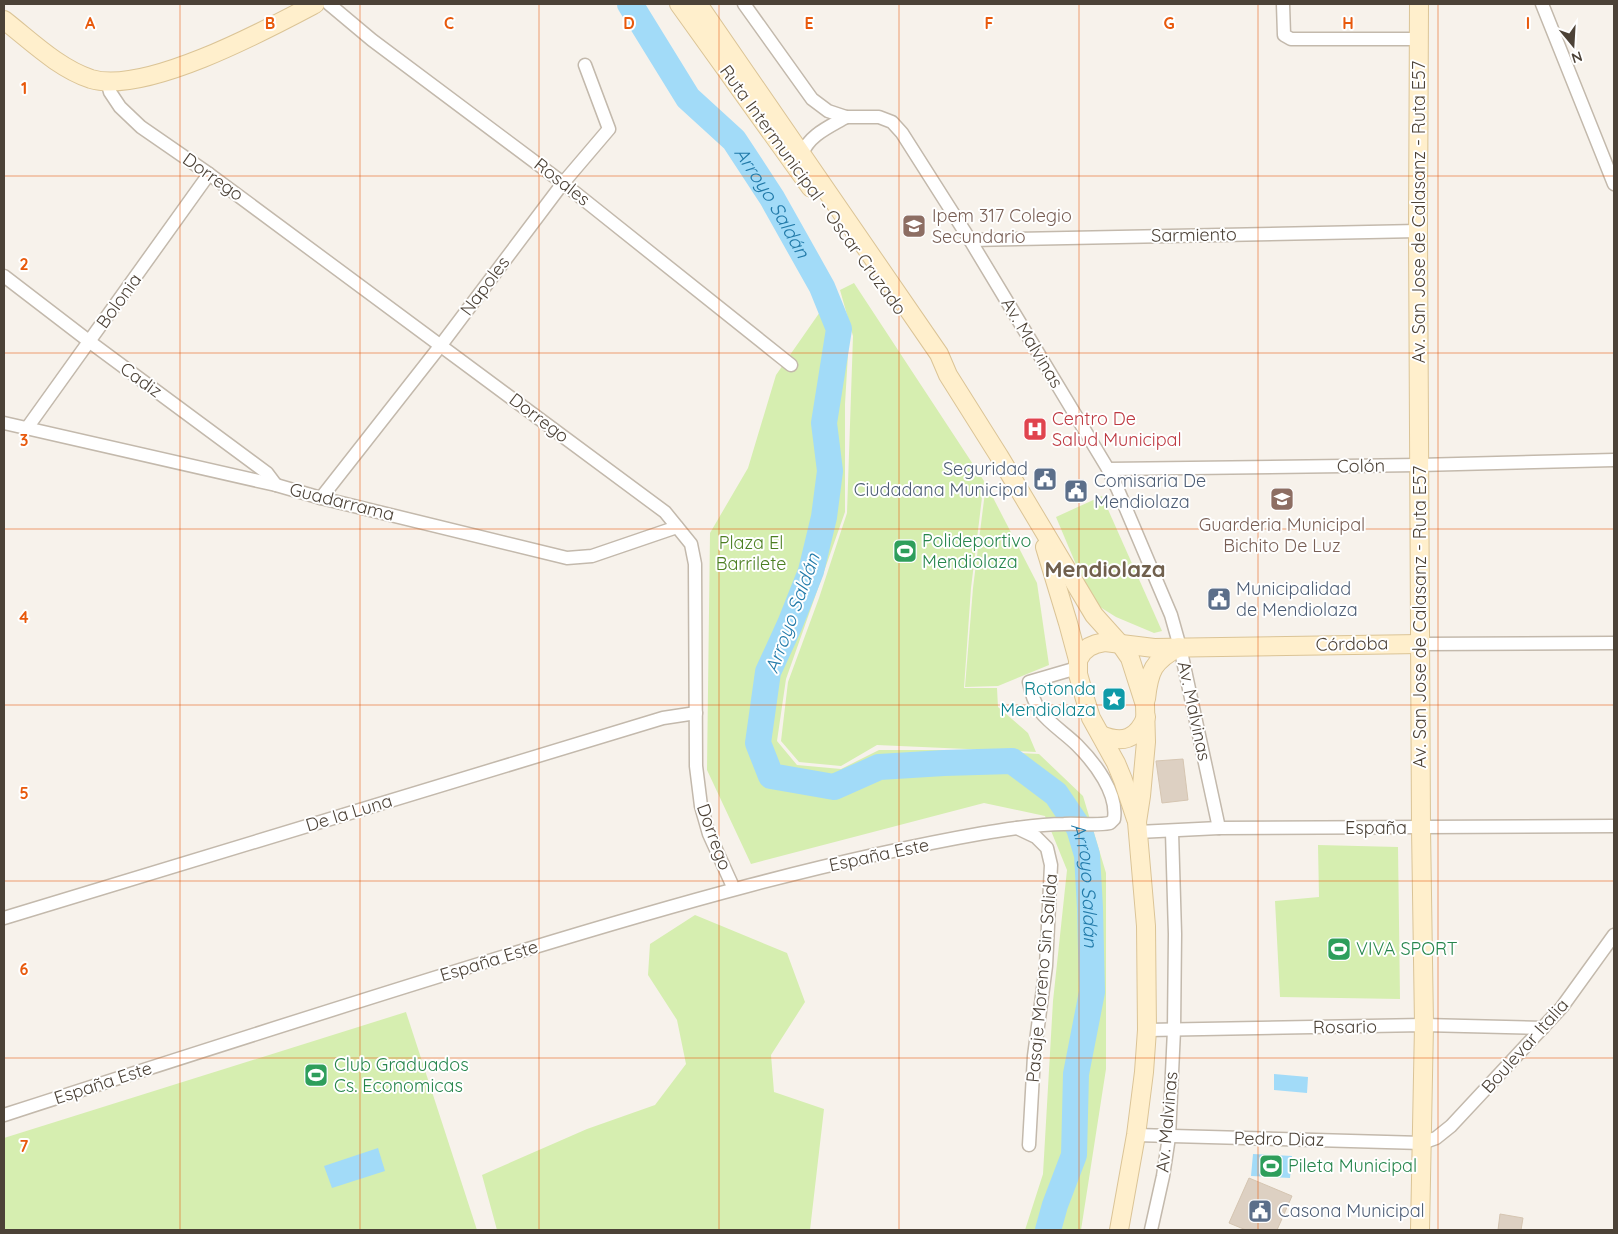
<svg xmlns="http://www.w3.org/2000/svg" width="1618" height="1234" viewBox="0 0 1618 1234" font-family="Quicksand,sans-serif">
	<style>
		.green { fill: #d6eeb0 }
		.water { fill: #a2dbf8 }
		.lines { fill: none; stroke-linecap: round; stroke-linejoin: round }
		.river { stroke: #a2dbf8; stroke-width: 26 }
		.building { fill: #ddd0c2; stroke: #d5c5b1 }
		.street-casing { stroke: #c3b9ac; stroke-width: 15 }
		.secondary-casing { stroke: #dbc496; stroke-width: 20 }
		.street { stroke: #fff; stroke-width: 12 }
		.secondary { stroke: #ffefcc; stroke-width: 18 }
		.grid { fill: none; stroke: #e8590c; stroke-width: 1; stroke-opacity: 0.55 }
		.labels { text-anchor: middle; stroke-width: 4; stroke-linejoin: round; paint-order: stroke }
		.street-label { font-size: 18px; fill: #4c4237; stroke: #fff }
		.education-label { font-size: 18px; fill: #785e54; stroke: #fff; text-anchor: start }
		.health-label { font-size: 18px; fill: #be3a42; stroke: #fff; text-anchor: start }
		.service-label { font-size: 18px; fill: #4e5e75; stroke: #fff; text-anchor: start }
		.leisure-label { font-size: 18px; fill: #27864d; stroke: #fff; text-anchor: start }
		.park-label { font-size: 18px; fill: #4c7f22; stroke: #fff }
		.culture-label { font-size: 18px; fill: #0d838f; stroke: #fff; text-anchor: end }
		.water-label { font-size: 19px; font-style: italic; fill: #217aa9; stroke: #fff }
		.district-label { font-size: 22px; font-weight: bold; fill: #70604d; stroke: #fff }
		.grid-label { font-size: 16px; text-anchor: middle; font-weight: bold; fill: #e8590c; stroke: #fff; stroke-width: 4; stroke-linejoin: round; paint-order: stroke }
	</style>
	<rect width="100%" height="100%" fill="#f7f2eb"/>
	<!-- green -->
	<g class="green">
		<polygon points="854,283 984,481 971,588 964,688 997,688 998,707 1028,733 1036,752 877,745 841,766 799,762 781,741 788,682 819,598 847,513 853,336 840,290"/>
		<polygon points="836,289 849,337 845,404 845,512 786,679 777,741 797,765 841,769 879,750 965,750 1039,754 1083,796 1106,873 1106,1069 1081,1230 1025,1230 1043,1174 1053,1001 1067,870 1045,816 984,803 751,864 707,770 710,533 748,468 776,375"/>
		<polygon points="986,484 1037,583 1049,665 998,686 965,687 973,588"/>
		<polygon points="1102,496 1162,631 1154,633 1116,617 1100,607 1080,574 1056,517"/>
		<polygon points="1318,845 1398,847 1400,999 1280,997 1275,901 1319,897"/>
		<polygon points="695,915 787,953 805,1002 771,1055 774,1092 824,1109 810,1230 497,1230 482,1175 587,1129 655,1105 686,1064 677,1020 648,975 650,944"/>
		<polygon points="406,1012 477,1230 4,1230 4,1138"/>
	</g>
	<!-- water -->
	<g class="water">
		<polygon points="1274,1074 1308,1077 1307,1093 1274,1090"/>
		<polygon points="378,1148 385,1171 332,1188 324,1166"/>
		<polygon points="1253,1154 1292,1156 1290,1178 1251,1176"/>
	</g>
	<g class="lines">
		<!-- river -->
		<path class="river" id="s1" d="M630 4 688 98 734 140 772 198 822 287 839 329 824 423 830 471 824 517 811 571 790 624 768 672 758 743 771 776 834 787 879 767 944 763 1012 761 1056 794 1079 828 1087 855 1090 908 1092 992 1076 1074 1074 1155 1055 1205 1048 1230"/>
	</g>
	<!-- building -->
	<g class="building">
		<polygon points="1183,759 1188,800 1162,803 1156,761"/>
		<polygon points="1249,1178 1292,1196 1277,1230 1246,1230 1229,1223"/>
		<polygon points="1500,1214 1523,1218 1521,1230 1498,1230"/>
	</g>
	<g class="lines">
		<!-- street casing -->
		<g class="street-casing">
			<g id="street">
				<polyline points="329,4 372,40 563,183 791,365"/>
				<polyline points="744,4 812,99 828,111 846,117 879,117 892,122 902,133 970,240 1108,469 1118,490 1171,615 1180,647 1219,828"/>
				<polyline points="1283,4 1284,35 1291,39 1419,39"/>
				<polyline points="1542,4 1614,184"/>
				<polyline points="107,81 110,92 120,107 141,127 209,174 665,512 691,544 695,564 696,766 701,806 709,834 734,889"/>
				<path d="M802 154C809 135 829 127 846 117"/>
				<polyline points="970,240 1418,231"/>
				<polyline points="4,276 90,342 267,473 276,485"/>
				<polyline points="4,423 276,485 321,498 567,558 592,556 677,527"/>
				<polyline points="27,428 209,174"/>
				<polyline points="1108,469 1419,465 1614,460"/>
				<polyline points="321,498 441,345 563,183 609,129 585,65"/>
				<polyline points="1420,644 1614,643"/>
				<polyline points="1017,828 1036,837 1047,848 1051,865 1046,966 1034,1056 1029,1145"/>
				<polyline points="1138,832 1219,828 1614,826"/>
				<polyline points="4,918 663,718 696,713"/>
				<polyline points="1147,1030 1424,1025 1543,1028"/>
				<path d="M4 1115C174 1060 344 1005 515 953 669 906 825 861 984 833 1010 829 1037 824 1064 824 1079 823 1095 826 1110 823L1114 819C1118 793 1095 763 1077 745 1066 734 1050 724 1040 711 1034 702 1031 693 1029 682L1077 668"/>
				<polyline points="1136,1135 1422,1143 1436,1138 1451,1126 1562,1007 1614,935"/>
				<polyline points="1151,1230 1163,1176 1169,1137 1174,1030 1175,934 1172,832"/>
			</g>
		</g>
		<!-- secondary casing -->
		<g class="secondary-casing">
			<g id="secondary">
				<polyline points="679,4 811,188"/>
				<polyline points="698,4 939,354 948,375 999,456 1094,615 1121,645 1130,658 1145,705 1146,742 1141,796 1137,822 1146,926 1147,1030 1144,1072 1136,1135 1119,1230"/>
				<polyline points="1419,4 1418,231 1421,828 1424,1025 1420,1230"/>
				<path d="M4 20C31 41 58 68 91 79 145 95 266 30 315 4"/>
				<polyline points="1045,547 1068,623 1078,660 1078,674 1085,699 1091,718 1116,763 1123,780 1136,819"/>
				<polyline points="1078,660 1083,652 1089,647 1096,644 1105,642 1154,648 1420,644"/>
				<path d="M1146 699C1149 671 1153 661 1179 647"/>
				<path d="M1101 735C1123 744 1137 739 1146 717"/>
			</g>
		</g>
		<!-- street -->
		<use href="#street" class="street"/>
		<!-- secondary -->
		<use href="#secondary" class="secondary"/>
	</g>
	<!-- grid -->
	<path class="grid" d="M180 4V1230M360 4V1230M539 4V1230M719 4V1230M899 4V1230M1079 4V1230M1258 4V1230M1438 4V1230M4 176H1614M4 353H1614M4 529H1614M4 705H1614M4 881H1614M4 1058H1614"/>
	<!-- icons -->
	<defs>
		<g id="school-square" transform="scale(1.25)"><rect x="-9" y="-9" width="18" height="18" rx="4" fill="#8d6e63" stroke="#fff"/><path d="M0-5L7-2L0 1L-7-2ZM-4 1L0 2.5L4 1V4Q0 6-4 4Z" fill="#fff"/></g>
		<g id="hospital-square" transform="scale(1.25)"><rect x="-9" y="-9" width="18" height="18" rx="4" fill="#e0444e" stroke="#fff"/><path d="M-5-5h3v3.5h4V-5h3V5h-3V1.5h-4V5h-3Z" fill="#fff"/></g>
		<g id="civic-square" transform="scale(1.25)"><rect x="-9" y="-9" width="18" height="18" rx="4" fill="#5c6f8a" stroke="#fff"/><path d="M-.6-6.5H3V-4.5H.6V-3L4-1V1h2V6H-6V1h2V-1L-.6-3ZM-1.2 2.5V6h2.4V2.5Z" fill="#fff"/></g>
		<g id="stadium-square" transform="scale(1.25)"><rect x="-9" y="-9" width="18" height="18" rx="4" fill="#2e9e5b" stroke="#fff"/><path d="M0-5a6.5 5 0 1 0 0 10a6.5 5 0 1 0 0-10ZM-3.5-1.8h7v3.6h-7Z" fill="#fff"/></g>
		<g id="sight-square" transform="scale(1.25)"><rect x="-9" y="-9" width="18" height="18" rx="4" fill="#0f9aa8" stroke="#fff"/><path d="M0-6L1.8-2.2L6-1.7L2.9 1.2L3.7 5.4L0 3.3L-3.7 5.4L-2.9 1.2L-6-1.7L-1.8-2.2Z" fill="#fff"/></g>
	</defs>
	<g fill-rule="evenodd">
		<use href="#school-square" x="914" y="226"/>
		<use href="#hospital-square" x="1035" y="429"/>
		<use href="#civic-square" x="1045" y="479"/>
		<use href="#civic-square" x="1076" y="491"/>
		<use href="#school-square" x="1282" y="499"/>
		<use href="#stadium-square" x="905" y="551"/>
		<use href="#civic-square" x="1219" y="599"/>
		<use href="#sight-square" x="1114" y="699"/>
		<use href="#stadium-square" x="1339" y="949"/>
		<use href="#stadium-square" x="316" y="1075"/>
		<use href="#stadium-square" x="1271" y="1166"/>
		<use href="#civic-square" x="1260" y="1211"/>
	</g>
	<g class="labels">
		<!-- street labels -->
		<g class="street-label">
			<text transform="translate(213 177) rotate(35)" y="6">Dorrego</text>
			<text transform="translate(562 182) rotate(38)" y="6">Rosales</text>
			<text transform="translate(813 190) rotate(54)" y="6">Ruta Intermunicipal - Oscar Cruzado</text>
			<text transform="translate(1419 212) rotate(-90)" y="6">Av. San Jose de Calasanz - Ruta E57</text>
			<text transform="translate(1194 235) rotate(-1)" y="6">Sarmiento</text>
			<text transform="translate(485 286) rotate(-53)" y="6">Napoles</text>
			<text transform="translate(119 301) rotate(-54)" y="6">Bolonia</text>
			<text transform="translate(1032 343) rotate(59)" y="6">Av. Malvinas</text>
			<text transform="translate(141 380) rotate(36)" y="6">Cadiz</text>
			<text transform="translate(539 418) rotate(37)" y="6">Dorrego</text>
			<text transform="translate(1361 466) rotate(-1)" y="6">Colón</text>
			<text transform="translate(342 502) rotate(14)" y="6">Guadarrama</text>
			<text transform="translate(1420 617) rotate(-90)" y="6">Av. San Jose de Calasanz - Ruta E57</text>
			<text transform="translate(1352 644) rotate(-1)" y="6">Córdoba</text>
			<text transform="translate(1194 711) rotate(78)" y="6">Av. Malvinas</text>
			<text transform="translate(349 813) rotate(-17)" y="6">De la Luna</text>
			<text x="1376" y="834">España</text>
			<text transform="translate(714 837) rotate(70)" y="6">Dorrego</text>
			<text transform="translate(879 855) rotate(-12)" y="6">España Este</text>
			<text transform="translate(489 961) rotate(-17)" y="6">España Este</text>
			<text transform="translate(1042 978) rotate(-85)" y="6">Pasaje Moreno Sin Salida</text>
			<text transform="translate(1345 1027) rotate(-1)" y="6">Rosario</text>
			<text transform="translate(1525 1046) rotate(-48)" y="6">Boulevar Italia</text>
			<text transform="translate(103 1083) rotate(-18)" y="6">España Este</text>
			<text transform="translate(1167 1122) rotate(-85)" y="6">Av. Malvinas</text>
			<text transform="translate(1279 1139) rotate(1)" y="6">Pedro Diaz</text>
		</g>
		<!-- education labels -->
		<g class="education-label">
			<text x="932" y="222">Ipem 317 Colegio<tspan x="932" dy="21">Secundario</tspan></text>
			<text x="1282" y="531" text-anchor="middle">Guarderia Municipal<tspan x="1282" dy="21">Bichito De Luz</tspan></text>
		</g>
		<!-- health labels -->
		<g class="health-label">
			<text x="1052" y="425">Centro De<tspan x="1052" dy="21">Salud Municipal</tspan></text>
		</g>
		<!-- service labels -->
		<g class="service-label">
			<text x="1028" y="475" text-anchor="end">Seguridad<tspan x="1028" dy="21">Ciudadana Municipal</tspan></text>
			<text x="1094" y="487">Comisaria De<tspan x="1094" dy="21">Mendiolaza</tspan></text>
			<text x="1236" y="595">Municipalidad<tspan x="1236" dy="21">de Mendiolaza</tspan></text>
			<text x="1278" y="1217">Casona Municipal</text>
		</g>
		<!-- leisure labels -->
		<g class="leisure-label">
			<text x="922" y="547">Polideportivo<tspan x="922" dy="21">Mendiolaza</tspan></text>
			<text x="1356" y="955">VIVA SPORT</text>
			<text x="334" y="1071">Club Graduados<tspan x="334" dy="21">Cs. Economicas</tspan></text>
			<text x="1288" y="1172">Pileta Municipal</text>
		</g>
		<!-- park labels -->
		<g class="park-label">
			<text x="751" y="549">Plaza El<tspan x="751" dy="21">Barrilete</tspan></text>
		</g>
		<!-- culture labels -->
		<g class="culture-label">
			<text x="1096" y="695">Rotonda<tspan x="1096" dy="21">Mendiolaza</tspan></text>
		</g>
		<!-- water labels -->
		<g class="water-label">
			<text dy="7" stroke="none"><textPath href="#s1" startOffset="246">Arroyo Saldán</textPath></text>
			<text transform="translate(792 613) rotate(-70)" y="7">Arroyo Saldán</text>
			<text dy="7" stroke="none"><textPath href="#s1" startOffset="1252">Arroyo Saldán</textPath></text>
		</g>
		<!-- district labels -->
		<g class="district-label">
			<text x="1105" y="577">Mendiolaza</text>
		</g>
	</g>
	<g class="grid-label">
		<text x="90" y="29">A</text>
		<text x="270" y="29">B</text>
		<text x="449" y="29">C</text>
		<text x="629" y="29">D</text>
		<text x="809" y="29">E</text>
		<text x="989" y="29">F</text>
		<text x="1169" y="29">G</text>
		<text x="1348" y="29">H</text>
		<text x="1528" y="29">I</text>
		<text x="24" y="94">1</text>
		<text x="24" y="270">2</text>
		<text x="24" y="446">3</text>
		<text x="24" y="623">4</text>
		<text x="24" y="799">5</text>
		<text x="24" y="975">6</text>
		<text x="24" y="1152">7</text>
	</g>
	<!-- border -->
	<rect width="1618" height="1234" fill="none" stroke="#4c4237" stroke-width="10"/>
	<!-- north arrow -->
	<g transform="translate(1573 45) rotate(162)" stroke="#ffffff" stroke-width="4" paint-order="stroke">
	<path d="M0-4L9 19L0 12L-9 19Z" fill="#4c4237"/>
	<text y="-8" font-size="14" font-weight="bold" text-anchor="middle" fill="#4c4237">N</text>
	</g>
</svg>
